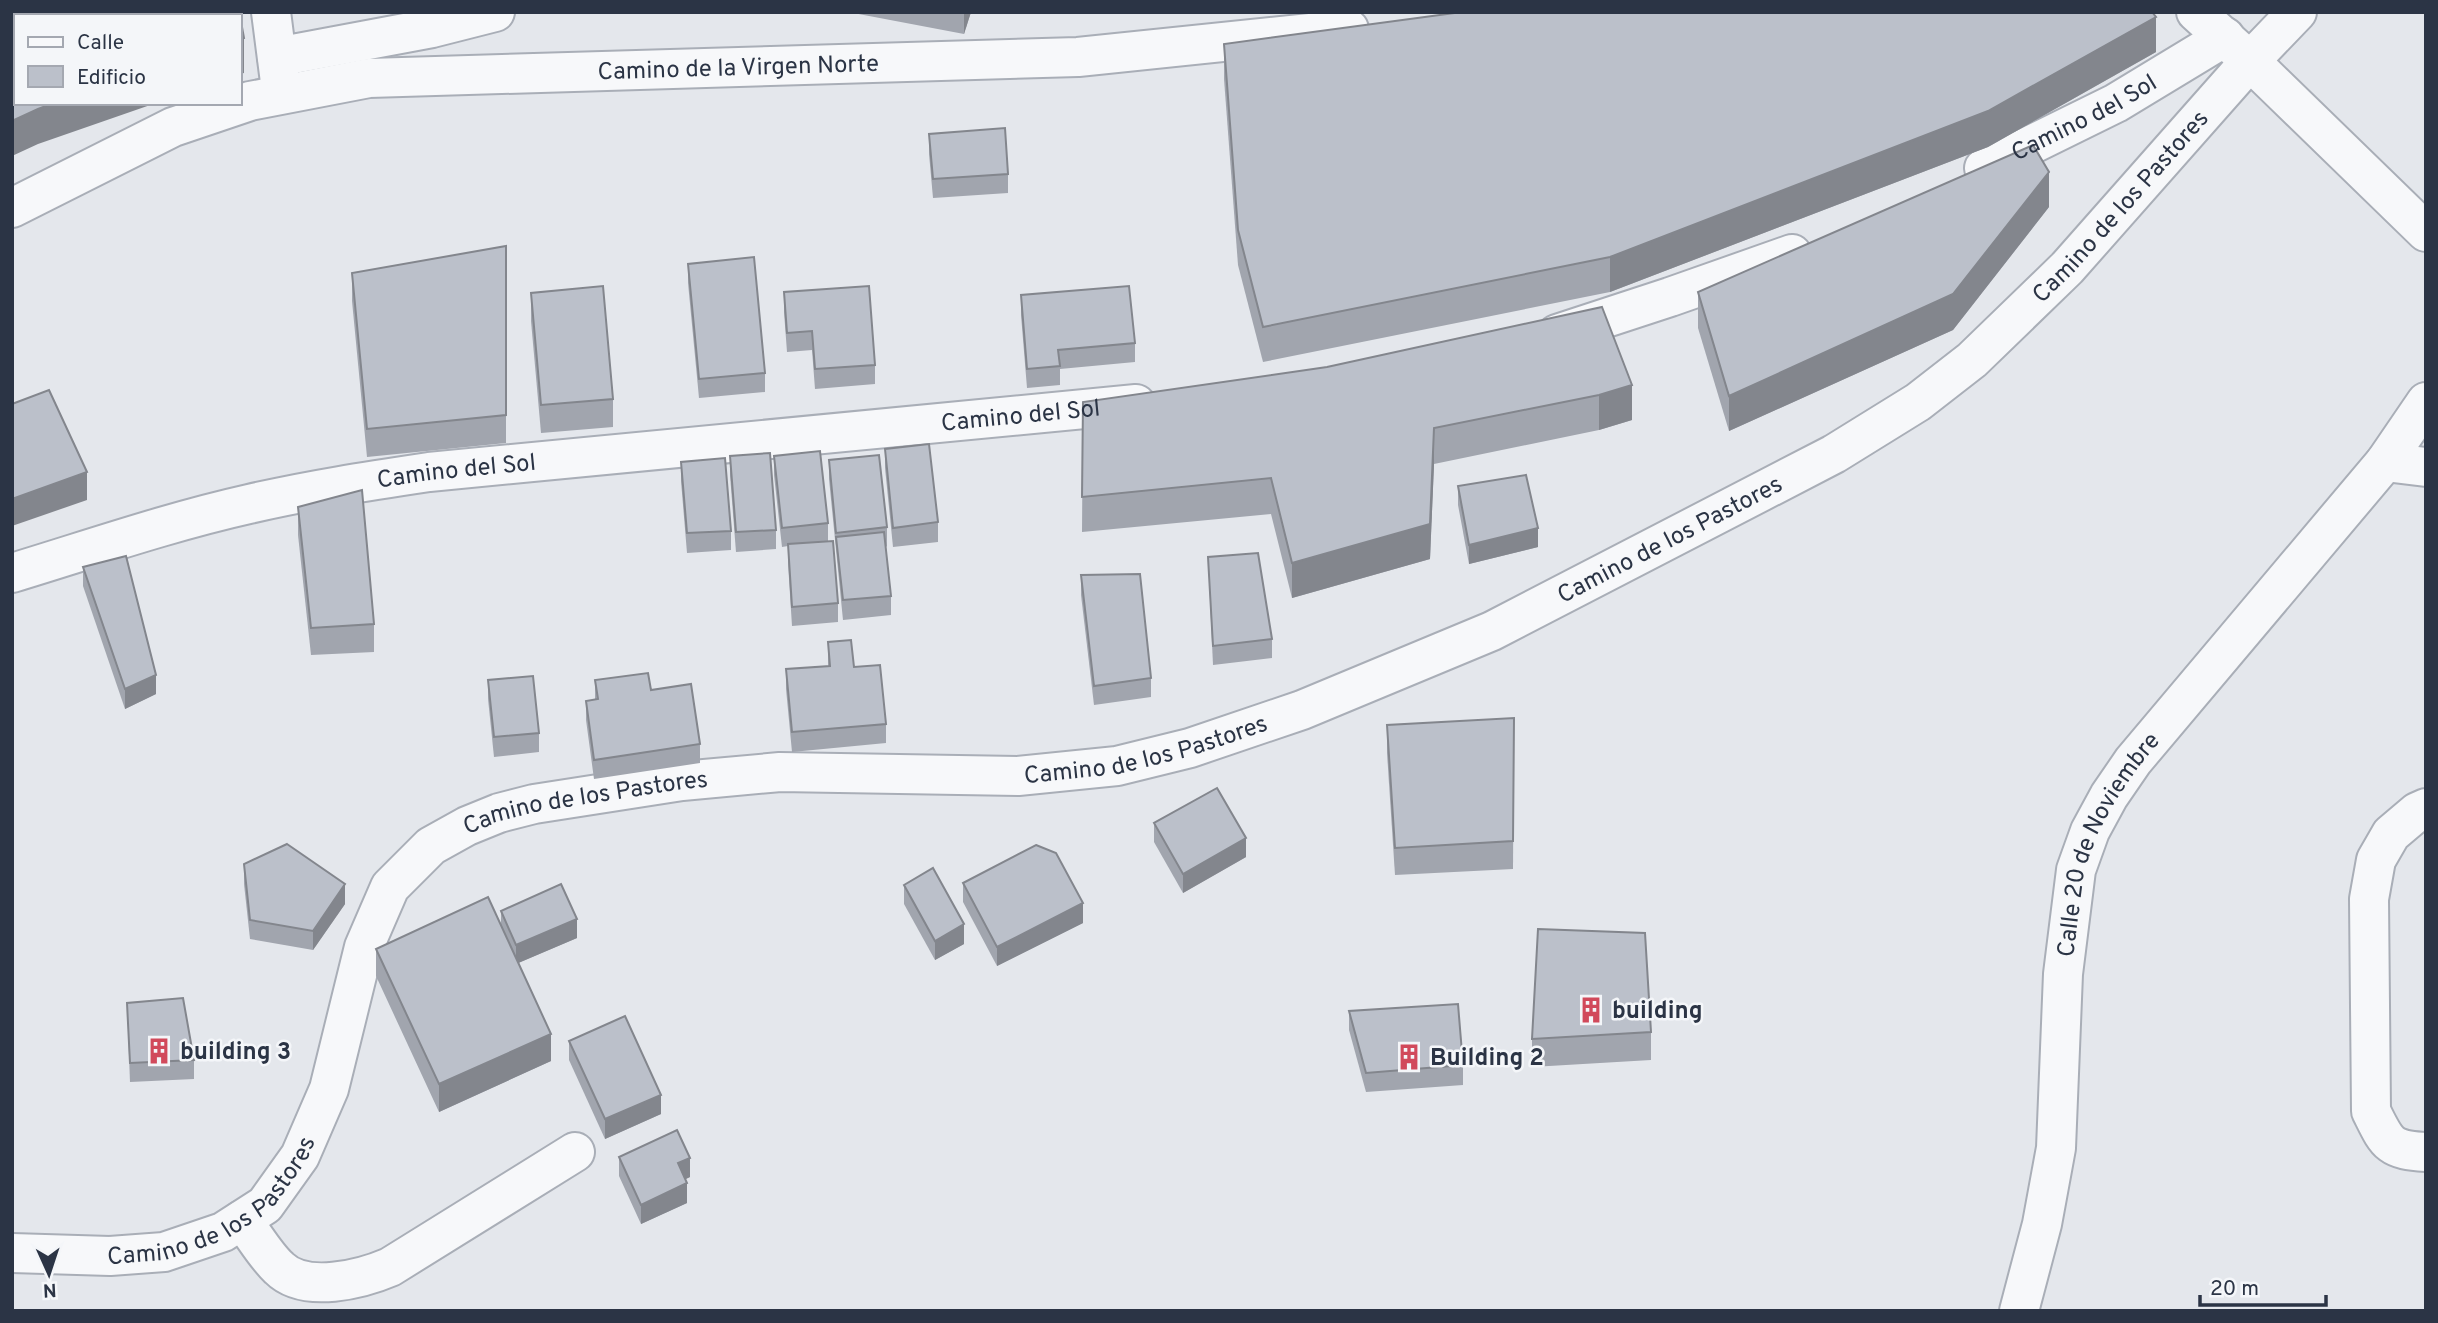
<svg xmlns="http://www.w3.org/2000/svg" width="2438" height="1323" viewBox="0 0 2438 1323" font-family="Overpass,sans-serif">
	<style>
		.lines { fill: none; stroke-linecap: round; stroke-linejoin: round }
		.minor-casing { stroke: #a9aeb7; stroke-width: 42 }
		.minor { stroke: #f7f8fa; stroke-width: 38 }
		.wall { fill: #a1a5ae }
		.shaded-wall { fill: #83868d }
		.building { fill: #bbc0ca; stroke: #83868d; stroke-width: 2 }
		.labels { text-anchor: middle; stroke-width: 5; stroke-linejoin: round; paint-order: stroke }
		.street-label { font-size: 24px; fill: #2b3445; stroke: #f4f6f9 }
		.poi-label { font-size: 24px; font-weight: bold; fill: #2b3445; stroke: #f4f6f9; text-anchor: start }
	</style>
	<rect width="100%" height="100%" fill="#e4e7ec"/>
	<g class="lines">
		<!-- minor casing -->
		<g class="minor-casing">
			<g id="minor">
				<polyline points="271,12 280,82"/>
				<polyline points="2196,12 2250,61 2426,232"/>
				<polyline points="277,57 432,28 495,12"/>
				<path id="s1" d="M1984 168 2116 103 2225 37"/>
				<path id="s2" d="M12 208 173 127 250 101 369 78 1078 57 1349 29"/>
				<polyline points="1557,334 1670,297 1792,254"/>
				<polyline points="2385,462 2426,467"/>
				<path id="s3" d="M12 573C91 549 169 522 249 504 309 490 369 481 429 472L1136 404"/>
				<path d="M2426 808 2417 812 2391 834 2376 860 2369 899 2371 1111C2387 1143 2388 1150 2426 1152"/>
				<path d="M242 1220C254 1235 265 1255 279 1268 305 1294 362 1279 390 1267L575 1152"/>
				<path id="s4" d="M12 1253 110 1256 164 1252 223 1232 265 1205 300 1156 329 1089 364 947 390 887 431 846 467 826 499 813 534 804 682 781 780 772 1018 776 1117 766 1190 748 1302 710 1492 631 1834 454 1918 402 1972 360 2067 268 2250 61 2297 12"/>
				<path id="s5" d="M2019 1311 2042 1224 2056 1148 2063 974 2076 870 2090 831 2109 796 2133 761 2385 462 2426 402"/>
			</g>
		</g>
		<!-- minor -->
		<use href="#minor" class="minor"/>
	</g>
	<!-- wall -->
	<g class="wall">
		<polygon points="848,12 971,12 964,34"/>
		<polygon points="1224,44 2156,52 1988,147 1610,292 1263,362 1238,265 1224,79"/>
		<polygon points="929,134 1008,174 1008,193 933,198 929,154"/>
		<polygon points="2049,207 1953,330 1729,431 1698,328 1698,292"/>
		<polygon points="506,246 506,443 367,457 352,301 352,273"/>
		<polygon points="688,264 765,373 765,392 699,398 688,283"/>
		<polygon points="784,292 875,365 875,384 815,389 812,350 787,352 784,312"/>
		<polygon points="531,293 613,399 613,427 541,433 531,321"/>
		<polygon points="1021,295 1135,343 1135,362 1060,369 1060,385 1027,388 1021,315"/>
		<polygon points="1602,307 1632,420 1599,430 1434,464 1430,559 1292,598 1271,514 1082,532 1083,402 1327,367"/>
		<polygon points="885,449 938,522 938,542 893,547 885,468"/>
		<polygon points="730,456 776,530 776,549 736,552 730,475"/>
		<polygon points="774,456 828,523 828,541 838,603 838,622 792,626 788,563 788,546 782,547 774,475"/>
		<polygon points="829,460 887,527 887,546 886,547 891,596 891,615 843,620 829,479"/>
		<polygon points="681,462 731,531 731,550 687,553 681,481"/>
		<polygon points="1458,486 1538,547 1469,564 1458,505"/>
		<polygon points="298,507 374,624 374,652 311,655 298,535"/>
		<polygon points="1208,557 1272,639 1272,658 1213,665"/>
		<polygon points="83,567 156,694 125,709 83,586"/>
		<polygon points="1081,575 1151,678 1151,697 1094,705 1081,595"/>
		<polygon points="828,642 854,667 886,724 886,743 792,752 786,689 786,669 828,666"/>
		<polygon points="488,680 539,733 539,752 494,757 488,699"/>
		<polygon points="595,680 651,690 700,744 700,763 594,779 586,720 586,701 595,700"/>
		<polygon points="1514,718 1513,869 1395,875 1387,753 1387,725"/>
		<polygon points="1154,823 1246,857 1183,893 1154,842"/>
		<polygon points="244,864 345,904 313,950 250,939 244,884"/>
		<polygon points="963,883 1083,923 997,966 963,902"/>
		<polygon points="904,885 964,944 935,960 904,904"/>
		<polygon points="501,911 577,938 518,963 551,1061 439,1112 376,976 376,949 501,925"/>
		<polygon points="127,1003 194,1060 194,1079 130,1082"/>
		<polygon points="1349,1011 1463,1065 1463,1085 1366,1092 1349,1030"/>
		<polygon points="1651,1032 1651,1060 1532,1067 1532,1039"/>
		<polygon points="569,1041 661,1114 605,1139 569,1060"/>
		<polygon points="619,1157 690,1177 685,1179 687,1203 641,1224 619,1176"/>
	</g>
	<!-- shaded-wall -->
	<g class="shaded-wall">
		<polygon points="964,12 971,12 964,34"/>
		<polygon points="2156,17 2156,52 1988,147 1610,292 1610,257"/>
		<polygon points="244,38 244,73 240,74 240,39"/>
		<polygon points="54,103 156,103 38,144 12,156 12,121 38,109"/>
		<polygon points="2049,172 2049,207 1953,330 1729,431 1729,396"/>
		<polygon points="1632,385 1632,420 1599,430 1599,395"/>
		<polygon points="1434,428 1434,464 1430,559 1292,598 1292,563"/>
		<polygon points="87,472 87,500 12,526 12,499"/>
		<polygon points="1538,528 1538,547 1469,564 1469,545"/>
		<polygon points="156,675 156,694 125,709 125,689"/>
		<polygon points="1246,838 1246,857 1183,893 1183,874"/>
		<polygon points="345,884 345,904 313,950 313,931"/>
		<polygon points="1083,903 1083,923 997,966 997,947"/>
		<polygon points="577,919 577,938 516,964 516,945"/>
		<polygon points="964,924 964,944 935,960 935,941"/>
		<polygon points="551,1034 551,1061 439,1112 439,1084"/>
		<polygon points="661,1095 661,1114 605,1139 605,1119"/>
		<polygon points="690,1158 690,1177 678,1183 678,1163"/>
		<polygon points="687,1183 687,1203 641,1224 641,1205"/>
	</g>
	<!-- building -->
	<g class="building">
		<polygon points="12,12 239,12 240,16 16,16 16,103 54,103 38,109 12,121"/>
		<polygon points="1462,12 2152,12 2156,17 1988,111 1610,257 1263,327 1238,230 1224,44"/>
		<polygon points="240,16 244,38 240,39"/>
		<polygon points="1005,128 1008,174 933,179 929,134"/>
		<polygon points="2033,145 2049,172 1953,294 1729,396 1698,292"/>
		<polygon points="506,246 506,415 367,429 352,273"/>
		<polygon points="754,257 765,373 699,379 688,264"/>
		<polygon points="603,286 613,399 541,405 531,293"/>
		<polygon points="869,286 875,365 815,369 812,331 787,333 784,292"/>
		<polygon points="1129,286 1135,343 1058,350 1060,366 1027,369 1021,295"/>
		<polygon points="1602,307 1632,385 1599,395 1434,428 1430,524 1292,563 1271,478 1082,497 1083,402 1327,367"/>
		<polygon points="49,390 87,472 12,499 12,404"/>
		<polygon points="929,444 938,522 893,528 885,449"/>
		<polygon points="820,451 828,523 782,528 774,456"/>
		<polygon points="770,453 776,530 736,532 730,456"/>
		<polygon points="879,455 887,527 836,533 829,460"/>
		<polygon points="725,458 731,531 687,533 681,462"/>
		<polygon points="1526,475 1538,528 1469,545 1458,486"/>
		<polygon points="362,490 374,624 311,628 298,507"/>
		<polygon points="884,532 891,596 843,600 836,537"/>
		<polygon points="833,541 838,603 792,607 788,544"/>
		<polygon points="1258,553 1272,639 1213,646 1208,557"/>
		<polygon points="126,556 156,675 125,689 83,567"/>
		<polygon points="1140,574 1151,678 1094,686 1081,575"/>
		<polygon points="851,640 854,667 880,665 886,724 792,732 786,669 830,666 828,642"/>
		<polygon points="648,673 651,690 691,684 700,744 594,760 586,701 598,699 595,680"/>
		<polygon points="533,676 539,733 494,737 488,680"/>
		<polygon points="1514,718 1513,841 1395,848 1387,725"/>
		<polygon points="1217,788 1246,838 1183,874 1154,823"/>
		<polygon points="287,844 345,884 313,931 250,920 244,864"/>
		<polygon points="1036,845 1056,853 1083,903 997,947 963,883"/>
		<polygon points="933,868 964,924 935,941 904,885"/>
		<polygon points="561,884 577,919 516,945 501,911"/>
		<polygon points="488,897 551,1034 439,1084 376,949"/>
		<polygon points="1538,929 1645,933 1651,1032 1532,1039"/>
		<polygon points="183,998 194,1060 130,1063 127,1003"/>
		<polygon points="1458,1004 1463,1065 1366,1073 1349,1011"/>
		<polygon points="625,1016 661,1095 605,1119 569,1041"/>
		<polygon points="677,1130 690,1158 678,1163 687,1183 641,1205 619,1157"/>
	</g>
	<!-- icons -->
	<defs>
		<g id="building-bare" transform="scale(2.1)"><path d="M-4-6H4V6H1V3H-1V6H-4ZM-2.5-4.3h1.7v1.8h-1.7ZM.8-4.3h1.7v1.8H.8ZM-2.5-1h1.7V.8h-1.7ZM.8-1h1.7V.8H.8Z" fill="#d1495b" stroke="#f4f6f9" stroke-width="2.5" paint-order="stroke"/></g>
	</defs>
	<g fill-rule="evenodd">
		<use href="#building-bare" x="1591" y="1010"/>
		<use href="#building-bare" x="159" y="1051"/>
		<use href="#building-bare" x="1409" y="1057"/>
	</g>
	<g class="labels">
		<!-- street labels -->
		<g class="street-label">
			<text dy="8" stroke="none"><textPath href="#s2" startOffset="752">Camino de la Virgen Norte</textPath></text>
			<text dy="8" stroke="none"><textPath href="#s1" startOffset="112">Camino del Sol</textPath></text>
			<text dy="8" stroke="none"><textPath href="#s4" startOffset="2530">Camino de los Pastores</textPath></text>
			<text dy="8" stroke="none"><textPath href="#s3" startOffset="1024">Camino del Sol</textPath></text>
			<text dy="8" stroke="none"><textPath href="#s3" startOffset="457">Camino del Sol</textPath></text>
			<text dy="8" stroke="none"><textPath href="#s4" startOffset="1964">Camino de los Pastores</textPath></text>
			<text dy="8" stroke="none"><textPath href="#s4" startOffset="1396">Camino de los Pastores</textPath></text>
			<text dy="8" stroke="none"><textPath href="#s4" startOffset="830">Camino de los Pastores</textPath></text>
			<text dy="8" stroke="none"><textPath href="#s5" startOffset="481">Calle 20 de Noviembre</textPath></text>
			<text dy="8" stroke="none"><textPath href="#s4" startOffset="220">Camino de los Pastores</textPath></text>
		</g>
		<!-- poi labels -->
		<g class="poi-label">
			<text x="1612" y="1018">building</text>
			<text x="180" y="1059">building 3</text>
			<text x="1430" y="1065">Building 2</text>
		</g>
	</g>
	<!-- border -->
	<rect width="2438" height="1323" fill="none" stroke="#2b3445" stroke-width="28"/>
	<!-- legend -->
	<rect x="14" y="14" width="228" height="91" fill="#f4f6f9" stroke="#a4a8b1" stroke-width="2"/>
	<rect x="28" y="37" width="35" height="10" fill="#f7f8fa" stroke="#a4a8b1" stroke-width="2"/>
	<text x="77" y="49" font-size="21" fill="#2b3445">Calle</text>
	<rect x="28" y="66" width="35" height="21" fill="#bbc0ca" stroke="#a4a8b1" stroke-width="2"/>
	<text x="77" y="84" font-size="21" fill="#2b3445">Edificio</text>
	<!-- north arrow -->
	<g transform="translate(49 1274) rotate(177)" stroke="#f4f6f9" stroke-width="5" paint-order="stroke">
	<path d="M0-5L12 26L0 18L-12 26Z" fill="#2b3445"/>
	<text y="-10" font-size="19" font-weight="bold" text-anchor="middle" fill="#2b3445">N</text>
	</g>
	<!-- scale -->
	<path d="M2200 1295v10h126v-10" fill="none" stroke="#2b3445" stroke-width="3.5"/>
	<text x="2210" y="1295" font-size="21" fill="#2b3445" stroke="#f4f6f9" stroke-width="5" paint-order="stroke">20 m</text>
</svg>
